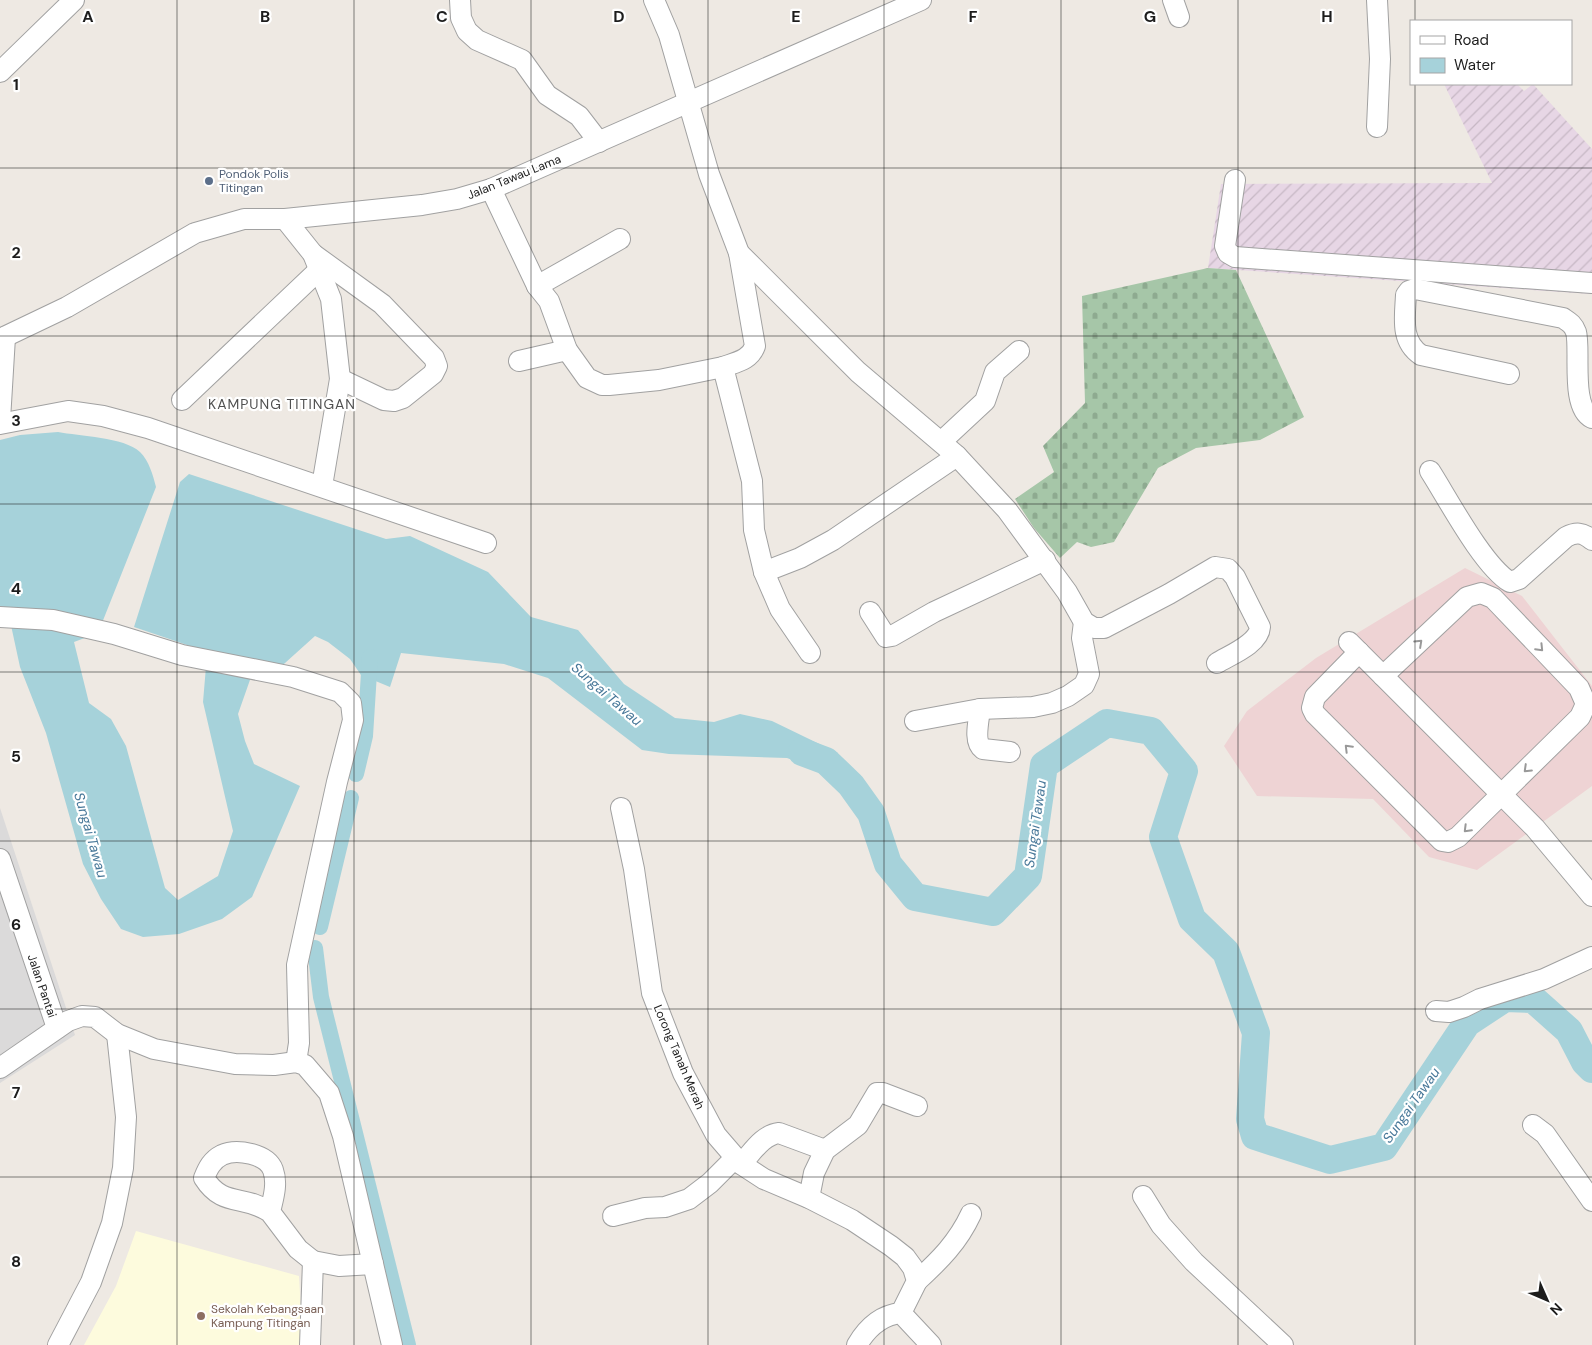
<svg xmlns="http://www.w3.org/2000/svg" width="1592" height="1345" viewBox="0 0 1592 1345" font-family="'DM Sans',sans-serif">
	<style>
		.residential { fill: #dbdada }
		.commercial { fill: #eed3d4 }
		.industrial { fill: url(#industrial-furrows) }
		.education { fill: #fdfbdd }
		.cemetery { fill: url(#cemetery-stones) }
		.water { fill: #a6d2da }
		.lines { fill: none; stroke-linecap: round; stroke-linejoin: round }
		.canal { stroke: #a6d2da; stroke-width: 16 }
		.river { stroke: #a6d2da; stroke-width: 28 }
		.minor-casing { stroke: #a1a1a1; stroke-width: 22 }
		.minor { stroke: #fff; stroke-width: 20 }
		.oneway { stroke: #999 }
		.grid { fill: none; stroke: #1d1d1d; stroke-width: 1; stroke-opacity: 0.55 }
		.service-dot { fill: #5c6f8a; stroke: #fff; stroke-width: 2 }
		.education-dot { fill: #8d6e63; stroke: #fff; stroke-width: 2 }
		.labels { text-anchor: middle; stroke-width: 4.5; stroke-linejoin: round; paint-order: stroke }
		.service-label { font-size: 12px; fill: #4e5e75; stroke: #fff; text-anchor: start }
		.street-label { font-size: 12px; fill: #1d1d1d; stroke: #fff }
		.education-label { font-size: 12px; fill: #785e54; stroke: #fff; text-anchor: start }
		.neighbourhood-label { font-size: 14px; letter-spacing: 1px; fill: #505050; stroke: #fff }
		.water-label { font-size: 14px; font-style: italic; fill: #487899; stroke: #fff }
		.grid-label { font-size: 16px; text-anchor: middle; font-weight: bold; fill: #1d1d1d; stroke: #fff; stroke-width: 4.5; stroke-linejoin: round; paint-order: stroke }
	</style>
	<defs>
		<pattern id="industrial-furrows" width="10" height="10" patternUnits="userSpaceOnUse" patternTransform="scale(1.25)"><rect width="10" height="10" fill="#e7d6e5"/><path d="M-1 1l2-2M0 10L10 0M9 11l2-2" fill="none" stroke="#c6b7c4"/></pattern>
		<pattern id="cemetery-stones" width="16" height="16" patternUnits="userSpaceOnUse" patternTransform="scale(1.25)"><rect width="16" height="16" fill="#a6c6a8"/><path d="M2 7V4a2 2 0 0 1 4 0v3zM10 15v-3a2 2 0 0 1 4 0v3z" fill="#8eaa90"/></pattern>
	</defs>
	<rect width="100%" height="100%" fill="#eee9e3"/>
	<!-- residential -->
	<polygon class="residential" points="0,808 75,1035 0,1083"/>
	<!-- commercial -->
	<polygon class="commercial" points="1465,568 1522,596 1592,686 1592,786 1477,870 1429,857 1373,799 1257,796 1224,746 1247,711 1316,658"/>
	<!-- industrial -->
	<polygon class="industrial" points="1444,84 1517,84 1524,91 1533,84 1592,149 1592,294 1208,268 1221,184 1492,183"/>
	<!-- education -->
	<polygon class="education" points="136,1231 299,1276 303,1345 84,1345 116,1286"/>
	<!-- cemetery -->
	<polygon class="cemetery" points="1208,268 1236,270 1304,417 1260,440 1196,448 1158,468 1114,542 1091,547 1077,542 1060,558 1034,528 1015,499 1054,472 1043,446 1085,403 1082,296"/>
	<!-- water -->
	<path class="water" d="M58 432C79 436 124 437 140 452 149 461 153 475 156 487L98 633 74 642 89 703 111 719 126 746 165 888 178 900 218 876 233 831 203 702 207 655 196 648 134 627 180 482 189 474 386 539 410 536 488 572 531 617 578 630 624 684 675 718 714 722 740 714 772 721 838 753 831 781 811 767 787 758 669 754 642 750 548 678 504 664 401 653 390 687 361 675 350 659 328 642 315 636 265 681 251 677 238 714 245 741 254 764 300 786 252 897 222 919 179 934 143 937 121 929 101 899 83 864 46 733 20 667 9 616 0 607V440L20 435Z"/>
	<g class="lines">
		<!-- canal -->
		<g class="canal">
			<polyline points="356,774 365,736 370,657"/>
			<polyline points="320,927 351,798"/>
			<polyline points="315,948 321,997 408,1345"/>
		</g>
		<!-- river -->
		<polyline class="river" points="802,752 826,761 851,785 871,813 888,864 915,897 993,912 1028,876 1044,765 1107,723 1151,731 1184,771 1163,837 1192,919 1226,952 1256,1033 1250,1119 1255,1136 1330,1160 1384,1147 1467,1023 1505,998 1533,999 1569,1031 1585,1062 1592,1069"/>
		<!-- minor casing -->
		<g class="minor-casing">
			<g id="minor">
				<polyline points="460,0 461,18 467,31 477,40 522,60 547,95 579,116 599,142"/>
				<path d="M654 0 669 35 709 174 739 253 858 372 957 456 1007 510 1067 592 1084 622 1094 628H1104L1169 594 1215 567 1228 569 1235 577 1260 627C1259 644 1230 655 1217 663"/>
				<polyline points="1173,0 1179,17"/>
				<polyline points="1377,0 1380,59 1377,127"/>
				<polyline points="0,72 74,0"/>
				<polyline points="1235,180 1225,246 1228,253 1235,257 1592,283"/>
				<polyline points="491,189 537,286 549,301 567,350 587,378 602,385 609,385 659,380 723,367"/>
				<polyline points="285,219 313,254 331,299 340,379 322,486"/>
				<path d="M739 253 755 346C750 360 737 362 723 367L752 481 754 530 764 572 780 609 810 653"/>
				<polyline points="313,254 382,304 434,358 437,366 433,374 403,398 394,401 384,400 340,379"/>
				<polyline points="537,286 620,239"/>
				<polyline points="0,339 67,307 195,233 244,219 285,219 422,205 457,199 491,189 921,0"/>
				<polyline points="519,361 567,350"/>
				<path d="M1509 374 1421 355C1400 341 1405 317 1406 295L1409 291 1415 289 1563 318C1569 322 1573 324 1576 332 1581 349 1570 407 1592 418"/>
				<polyline points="182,400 320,269"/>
				<polyline points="0,420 5,337"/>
				<polyline points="0,424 68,411 103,416 148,428 486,543"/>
				<polyline points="942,441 985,401 995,372 1019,351"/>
				<path d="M1430 471C1448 499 1483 566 1510 582L1519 579 1566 537C1576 532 1582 532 1592 540"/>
				<polyline points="764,572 800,558 833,540 957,456"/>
				<polyline points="870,612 886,637 892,636 934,612 1045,560"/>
				<polyline points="0,617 53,620 114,634 182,655 293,677 340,692 351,703 353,720 337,782 297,965 299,1043 296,1062"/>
				<polyline points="1349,642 1535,828 1592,896"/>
				<polyline points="1359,652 1315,697 1312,708 1315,714 1442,841 1448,842 1458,837 1580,717 1586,704 1579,688 1493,598 1481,593 1467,597 1383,676"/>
				<path d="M980 709C979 720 973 742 983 749L1010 752"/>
				<polyline points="915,721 980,709 1033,707 1052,703 1068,696 1084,685 1089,674 1082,638 1084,622"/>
				<polyline points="621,808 634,869 652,993 683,1073 716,1135 741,1164 764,1179 809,1198 852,1220 891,1246 905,1257 913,1268 917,1281 901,1313"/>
				<polyline points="0,859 57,1028"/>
				<polyline points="1436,1011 1449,1012 1464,1007 1480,999 1544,979 1592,957"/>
				<polyline points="0,1068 68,1021 82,1016 95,1017 117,1034 154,1049 235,1064 274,1065 296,1062 305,1065 329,1093 343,1136 392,1345"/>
				<polyline points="1533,1125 1545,1134 1592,1201"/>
				<path d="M741 1164C752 1153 762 1135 779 1133L825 1150"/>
				<polyline points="1143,1196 1161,1225 1194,1262 1283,1345"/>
				<polyline points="809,1198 814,1173 825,1150 858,1125 877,1093 883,1093 917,1106"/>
				<path d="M270 1212C243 1194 223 1208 204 1178 208 1168 212 1160 222 1155 237 1148 267 1154 273 1170 278 1184 273 1199 270 1212L298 1249 313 1261"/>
				<polyline points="613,1216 645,1208 665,1207 689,1199 710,1183 735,1158"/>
				<path d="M917 1281C940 1260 958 1242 971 1214"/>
				<polyline points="58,1345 91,1282 112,1223 123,1168 126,1117 117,1034"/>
				<polyline points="310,1345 313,1261 339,1266 373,1264"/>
				<path d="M857 1345C867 1328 881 1315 901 1313L931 1345"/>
			</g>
		</g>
		<!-- minor -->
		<use href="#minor" class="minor"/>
	</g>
	<!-- one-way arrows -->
	<defs><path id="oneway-chevron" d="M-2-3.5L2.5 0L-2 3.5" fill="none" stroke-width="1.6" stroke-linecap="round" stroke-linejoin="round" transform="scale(1.25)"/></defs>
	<g class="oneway">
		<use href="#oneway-chevron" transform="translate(1419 643) rotate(-43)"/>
		<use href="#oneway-chevron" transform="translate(1540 648) rotate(46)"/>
		<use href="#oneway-chevron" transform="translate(1348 748) rotate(-135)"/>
		<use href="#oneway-chevron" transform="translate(1527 769) rotate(136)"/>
		<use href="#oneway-chevron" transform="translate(1467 829) rotate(135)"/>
	</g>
	<!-- grid -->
	<path class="grid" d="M177 0V1345M354 0V1345M531 0V1345M708 0V1345M884 0V1345M1061 0V1345M1238 0V1345M1415 0V21M1415 84V1345M0 168H1592M0 336H1592M0 504H1592M0 672H1592M0 841H1592M0 1009H1592M0 1177H1592"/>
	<!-- markers -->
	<circle class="service-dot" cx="209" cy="181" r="5"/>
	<circle class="education-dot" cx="201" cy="1316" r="5"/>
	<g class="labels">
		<!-- service labels -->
		<g class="service-label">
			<text x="219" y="178">Pondok Polis<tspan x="219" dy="14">Titingan</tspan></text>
		</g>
		<!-- street labels -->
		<g class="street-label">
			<text transform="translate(514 177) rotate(-22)" y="4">Jalan Tawau Lama</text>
			<text transform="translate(42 986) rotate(71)" y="4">Jalan Pantai</text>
			<text transform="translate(679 1057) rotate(67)" y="4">Lorong Tanah Merah</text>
		</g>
		<!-- education labels -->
		<g class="education-label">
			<text x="211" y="1313">Sekolah Kebangsaan<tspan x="211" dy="14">Kampung Titingan</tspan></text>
		</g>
		<!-- neighbourhood labels -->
		<g class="neighbourhood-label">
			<text x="282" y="409">KAMPUNG TITINGAN</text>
		</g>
		<!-- water labels -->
		<g class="water-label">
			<text transform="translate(607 694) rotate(41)" y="5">Sungai Tawau</text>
			<text transform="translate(1035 824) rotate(-82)" y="5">Sungai Tawau</text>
			<text transform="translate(91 835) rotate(74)" y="5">Sungai Tawau</text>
			<text transform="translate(1411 1105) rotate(-55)" y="5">Sungai Tawau</text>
		</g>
	</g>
	<g class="grid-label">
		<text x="88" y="22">A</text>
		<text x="265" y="22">B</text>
		<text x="442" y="22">C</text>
		<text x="619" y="22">D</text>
		<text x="796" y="22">E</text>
		<text x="973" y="22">F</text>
		<text x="1150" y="22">G</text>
		<text x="1327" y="22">H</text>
		<text x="16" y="90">1</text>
		<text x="16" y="258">2</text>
		<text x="16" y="426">3</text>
		<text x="16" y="594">4</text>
		<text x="16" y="762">5</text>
		<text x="16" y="930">6</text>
		<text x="16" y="1098">7</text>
		<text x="16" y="1267">8</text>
	</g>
	<!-- legend -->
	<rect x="1410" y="20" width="162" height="65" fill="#ffffff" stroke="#a5a5a5"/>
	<rect x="1420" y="36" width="25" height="8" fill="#ffffff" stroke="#a5a5a5"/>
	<text x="1454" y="45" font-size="15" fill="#1d1d1d">Road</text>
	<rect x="1420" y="58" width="25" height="15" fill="#a6d2da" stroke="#a5a5a5"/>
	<text x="1454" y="70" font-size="15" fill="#1d1d1d">Water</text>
	<!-- north arrow -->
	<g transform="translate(1547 1300) rotate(135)" stroke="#ffffff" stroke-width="4" paint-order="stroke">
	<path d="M0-4L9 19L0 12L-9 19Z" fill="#1d1d1d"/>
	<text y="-8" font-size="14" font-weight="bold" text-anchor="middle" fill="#1d1d1d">N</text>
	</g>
</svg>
